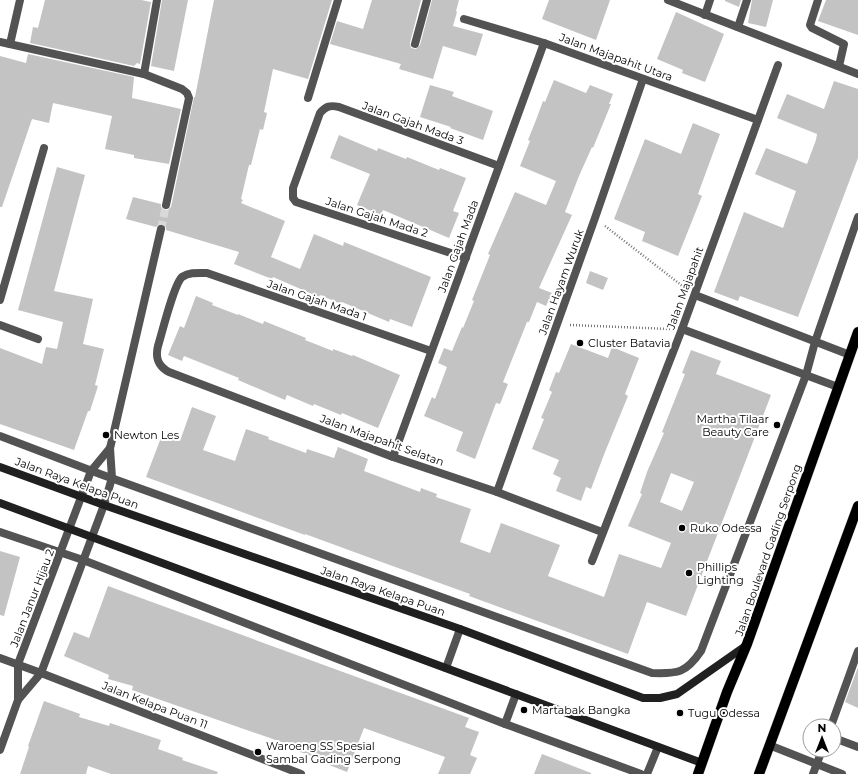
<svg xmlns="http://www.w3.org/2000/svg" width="858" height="774" viewBox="0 0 858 774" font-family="Montserrat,sans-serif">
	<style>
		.building { fill: #c3c3c3; fill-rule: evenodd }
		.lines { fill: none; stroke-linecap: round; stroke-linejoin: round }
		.street-tunnel { stroke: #d9d9d9; stroke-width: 8; stroke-dasharray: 8 4; stroke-linecap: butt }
		.primary-casing { stroke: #dbdbdb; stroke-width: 11 }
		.path { stroke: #757575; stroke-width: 2.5; stroke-dasharray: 1 2; stroke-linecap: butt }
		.lane { stroke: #535353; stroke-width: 8 }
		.street { stroke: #535353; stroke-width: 8 }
		.secondary { stroke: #202020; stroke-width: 8 }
		.primary { stroke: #000; stroke-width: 10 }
		.poi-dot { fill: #000; stroke: #fff; stroke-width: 1.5 }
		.labels { text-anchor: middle; stroke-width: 4; stroke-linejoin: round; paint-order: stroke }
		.street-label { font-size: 11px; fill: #000; stroke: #fff }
		.poi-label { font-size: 11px; fill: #000; stroke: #fff; text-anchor: start }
	</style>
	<rect width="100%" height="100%" fill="#fff"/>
	<!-- building -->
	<g class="building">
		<polygon points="45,0 141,0 151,2 140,64 137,63 134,66 30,43 33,27 38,28"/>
		<polygon points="162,0 188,0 174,71 151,66"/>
		<polygon points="214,0 332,0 308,79 273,69 264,112 267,113 263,130 260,129 251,165 249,165 241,199 243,200 241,203 285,221 271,257 300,269 314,234 343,246 344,242 431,277 412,327 390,319 389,322 342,302 341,304 320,295 319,297 273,277 272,279 234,264 239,252 166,230 166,227 163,224 159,224 156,227 126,219 133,197 161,204 161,207 164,210 168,210 171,207 194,97 195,97"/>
		<polygon points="372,0 421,0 410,43 411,48 416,49 420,45 432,0 459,0 456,11 457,12 453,26 483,34 476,56 443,46 433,79 399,69 401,64 330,44 337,21 363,29"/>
		<polygon points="549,0 610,0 596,40 542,19"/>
		<polygon points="725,0 741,0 739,7 725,1"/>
		<polygon points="752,0 773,0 766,27 748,23"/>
		<polygon points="826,0 858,0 858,35 818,21"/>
		<polygon points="676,12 724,34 705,82 682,73 683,70 657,59"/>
		<polygon points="28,54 134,77 132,98 181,109 169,164 134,158 134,155 105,149 112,116 53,103 49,123 32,119 2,207 0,207 0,56 26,63"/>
		<polygon points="554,80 586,93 590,85 613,94 609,104 611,104 593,148 592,147 579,176 565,212 572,215 539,288 552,293 546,306 537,302 529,322 527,322 503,382 508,384 500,404 496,403 475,459 456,451 463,432 424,416 432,397 435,399 447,367 438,363 444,348 452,351 462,327 463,328 474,301 472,300 490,255 488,254 515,192 546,205 556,181 520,166 530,141 528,140 536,120 543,101 545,102"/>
		<polygon points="834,81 858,89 858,158 798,317 740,296 738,301 714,292 744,212 783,228 796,191 755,174 766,148 807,164 816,140 817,134 777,118 787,94 824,109"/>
		<polygon points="430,85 454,92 452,96 493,111 483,140 450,128 451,127 420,117"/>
		<polygon points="693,123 720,134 698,194 702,196 678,256 642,241 645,232 614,219 645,139 681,154"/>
		<polygon points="339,135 377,151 378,148 406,159 407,157 439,170 440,168 466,178 453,211 459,213 449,238 383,210 381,215 357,205 370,174 330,158"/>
		<polygon points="57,167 85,175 54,291 93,299 83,344 104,349 95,385 98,386 90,411 88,411 74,450 0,424 0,348 42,364 46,347 57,349 63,322 18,310"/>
		<polygon points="590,271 608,278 603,290 586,283"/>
		<polygon points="196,296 213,303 212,305 238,315 238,314 263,324 264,321 306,338 305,340 333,351 333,349 352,356 353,355 400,375 378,428 342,413 341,415 314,404 313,406 287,395 285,400 238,380 239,378 184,356 182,361 168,355 180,326 184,328"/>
		<polygon points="571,344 608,358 612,347 639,358 625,394 628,396 605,452 591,489 586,487 581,501 556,491 561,478 553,474 559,460 532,449 544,419 541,418 552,392 549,390 556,372 559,373"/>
		<path d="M691 350 721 361 716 374 771 395 686 616 647 602 628 654 469 596 470 594 376 560 305 534V535L146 477 162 435 180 441 192 407 216 416 203 450 235 461 246 429 269 437 268 439 306 453 307 449 334 458 338 447 368 459 364 471 420 492 421 488 437 494 436 497 471 509 460 542 490 553 501 523 560 545 548 576 604 597 619 554 661 568 671 543 628 526 642 494 640 493 647 472 664 433 662 432 685 374 682 373ZM671 473 694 482 682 511 660 502Z"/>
		<polygon points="0,551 20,557 4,616 0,615"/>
		<polygon points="108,586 469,718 465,727 479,732 470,755 477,758 470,774 438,774 445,757 364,728 347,772 319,761 320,759 292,749 293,746 132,690 133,686 108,679 109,675 64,656 74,632 89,638"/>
		<polygon points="858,667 858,708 845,702"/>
		<polygon points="44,701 80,714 79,717 109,726 110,723 161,740 158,749 183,758 182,760 218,772 217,774 111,774 88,766 86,774 20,774 29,747 28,746"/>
		<polygon points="542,754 591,773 591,774 534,774"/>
	</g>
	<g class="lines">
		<!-- street-tunnel -->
		<polyline class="street-tunnel" points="161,229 166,205"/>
		<!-- primary casing -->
		<g class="primary-casing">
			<g id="primary">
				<polyline points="698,774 727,692 747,644 858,332"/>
				<polyline points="759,774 858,506"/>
			</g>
		</g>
		<!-- path -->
		<g class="path">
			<polyline points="605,226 685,288"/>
			<polyline points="570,325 670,329"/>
		</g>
		<!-- lane -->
		<g class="lane">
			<polyline points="818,0 810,25 812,28 844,44 839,66"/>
			<path d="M0 436 100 474 652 673C678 674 686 673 701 651L806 375 815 342 858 217"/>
			<polyline points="0,532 83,560 505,724 641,774"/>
			<polyline points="505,724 516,694"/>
			<polyline points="831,726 858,651"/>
			<polyline points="834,738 858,747"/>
			<polyline points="647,774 658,747"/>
			<polyline points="813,774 822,750"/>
		</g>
		<!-- street -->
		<g class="street">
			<polyline points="668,0 858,74"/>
			<polyline points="705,15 710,0"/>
			<polyline points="464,19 544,43 758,120"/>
			<polyline points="738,27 747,0"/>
			<polyline points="0,42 144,74 182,89 187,93 189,98 166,205"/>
			<polyline points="10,44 20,0"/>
			<polyline points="415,44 427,0"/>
			<polyline points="144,74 157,0"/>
			<polyline points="308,98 338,0"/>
			<path d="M466 258 296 202 293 198V188L320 113C326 106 330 105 339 107L499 166"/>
			<polyline points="695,295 850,355"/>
			<polyline points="0,300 44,148"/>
			<polyline points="0,325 38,339"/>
			<polyline points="682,329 838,387"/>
			<path d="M431 351 207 273C198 273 190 272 182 277 174 284 162 333 158 346 155 358 158 366 169 372L393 457 497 492 602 532"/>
			<polyline points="393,457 544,43"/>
			<polyline points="497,492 595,218 643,79"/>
			<polyline points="592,561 682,329 778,65"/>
			<polyline points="0,658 41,673 301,774"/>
			<polyline points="446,668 460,629"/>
			<polyline points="18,700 18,664 91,471 110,448"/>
			<polyline points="769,745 842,774"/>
			<polyline points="0,750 18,700 41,673 104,505 112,478 110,448 113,436 161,229"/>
		</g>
		<!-- secondary -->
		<g class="secondary">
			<polyline points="0,467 104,505 460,629 643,698 660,698 677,694 747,645"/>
			<polyline points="0,503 702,763"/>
		</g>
		<!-- primary -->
		<use href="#primary" class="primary"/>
	</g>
	<!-- markers -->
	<g class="poi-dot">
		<circle cx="580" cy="343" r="4"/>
		<circle cx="777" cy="425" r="4"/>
		<circle cx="106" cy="435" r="4"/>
		<circle cx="682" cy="528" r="4"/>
		<circle cx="689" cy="573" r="4"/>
		<circle cx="524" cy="710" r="4"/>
		<circle cx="680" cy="713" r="4"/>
		<circle cx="258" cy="752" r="4"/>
	</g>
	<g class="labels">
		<!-- street labels -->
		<g class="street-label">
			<text transform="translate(616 57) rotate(20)" y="4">Jalan Majapahit Utara</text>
			<text transform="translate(413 123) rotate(20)" y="4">Jalan Gajah Mada 3</text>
			<text transform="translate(377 217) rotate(18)" y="4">Jalan Gajah Mada 2</text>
			<text transform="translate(458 246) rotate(-70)" y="4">Jalan Gajah Mada</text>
			<text transform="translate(561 282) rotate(-70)" y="4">Jalan Hayam Wuruk</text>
			<text transform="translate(685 288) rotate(-70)" y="4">Jalan Majapahit</text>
			<text transform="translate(317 300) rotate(19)" y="4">Jalan Gajah Mada 1</text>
			<text transform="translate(382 440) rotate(20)" y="4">Jalan Majapahit Selatan</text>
			<text transform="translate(77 483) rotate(20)" y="4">Jalan Raya Kelapa Puan</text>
			<text transform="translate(768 550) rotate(-71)" y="4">Jalan Boulevard Gading Serpong</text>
			<text transform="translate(383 591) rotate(19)" y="4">Jalan Raya Kelapa Puan</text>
			<text transform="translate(32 598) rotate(-69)" y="4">Jalan Janur Hijau 2</text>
			<text transform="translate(155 705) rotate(21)" y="4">Jalan Kelapa Puan 11</text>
		</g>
		<!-- poi labels -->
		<g class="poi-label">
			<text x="588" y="347">Cluster Batavia</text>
			<text x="769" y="423" text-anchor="end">Martha Tilaar<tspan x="769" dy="13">Beauty Care</tspan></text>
			<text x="114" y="439">Newton Les</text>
			<text x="690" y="532">Ruko Odessa</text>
			<text x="697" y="571">Phillips<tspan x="697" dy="13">Lighting</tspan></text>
			<text x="532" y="714">Martabak Bangka</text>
			<text x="688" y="717">Tugu Odessa</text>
			<text x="266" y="750">Waroeng SS Spesial<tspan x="266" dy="13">Sambal Gading Serpong</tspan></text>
		</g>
	</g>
	<!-- north arrow -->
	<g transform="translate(822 738)"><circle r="19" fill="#ffffff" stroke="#999999"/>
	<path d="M0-3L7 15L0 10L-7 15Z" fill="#000000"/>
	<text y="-6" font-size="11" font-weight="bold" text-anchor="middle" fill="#000000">N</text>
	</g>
</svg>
